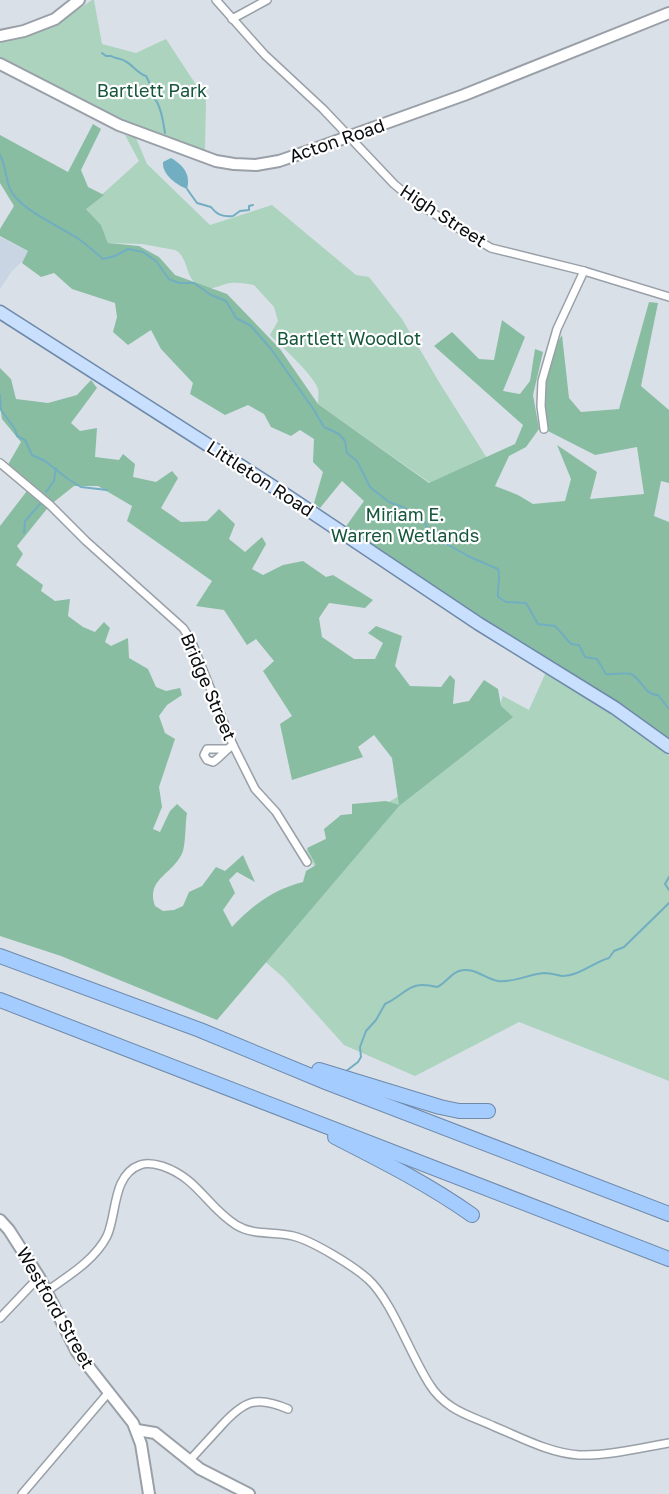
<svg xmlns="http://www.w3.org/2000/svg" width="669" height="1494" viewBox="0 0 669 1494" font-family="'Golos Text',sans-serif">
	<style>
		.built { fill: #c9d5e3 }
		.green { fill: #abd3be }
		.forest { fill: #88bda1; fill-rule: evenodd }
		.water { fill: #72aec1 }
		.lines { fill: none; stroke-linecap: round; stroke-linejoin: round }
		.stream { stroke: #72aec1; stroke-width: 2 }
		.street-casing { stroke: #9aa0a8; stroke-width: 10 }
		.secondary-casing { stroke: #9aa0a8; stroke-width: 14 }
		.primary-casing { stroke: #6e89aa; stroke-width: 15 }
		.highway-casing { stroke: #6e89aa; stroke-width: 16 }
		.street { stroke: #fff; stroke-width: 7 }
		.secondary { stroke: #fff; stroke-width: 10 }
		.primary { stroke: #c8e0fe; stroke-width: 12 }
		.highway { stroke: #a4ccfe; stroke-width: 14 }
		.labels { text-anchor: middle; stroke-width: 4.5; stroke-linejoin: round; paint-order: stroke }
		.park-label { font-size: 18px; fill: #16563c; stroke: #fff }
		.street-label { font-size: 18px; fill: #0a0c0f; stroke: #fff }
	</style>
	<rect width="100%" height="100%" fill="#d9e0e8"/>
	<!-- built -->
	<polygon class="built" points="0,237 31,253 12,271 0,289"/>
	<!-- green -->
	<g class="green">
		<polygon points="92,0 94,0 102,44 136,53 166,39 206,100 205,151 113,117 0,57 0,44 3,41 51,28"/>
		<path d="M125 135 136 138 147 164 210 225 272 205 356 275 369 277 402 319 439 382 490 463 450 497 318 404C318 400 319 393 318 389 313 374 282 347 270 335L278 321 274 307 254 285C247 284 238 282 230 283 223 284 215 289 207 288 183 285 191 258 175 250L142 244 108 243 101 225 86 209 139 161Z"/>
		<polygon points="546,672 643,734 669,756 669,1081 519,1022 415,1076 344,1045 284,978 254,952 319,874 305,851 404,793 495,718 503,696 529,710"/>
	</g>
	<!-- forest -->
	<g class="forest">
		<path d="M93 124 101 129 81 170 88 187 104 195 86 209 101 225 108 243 139 246 159 257 175 275 227 294 280 349 318 404 429 483 515 444 523 425 434 346 452 332 479 359 494 360 502 320 525 337 503 391 520 394 530 381 535 349 543 352 533 395 539 429 526 447 509 456 495 486 518 495 533 504 565 501 571 479 557 445 597 472 590 499 644 494 637 447 595 455 546 430C542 388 538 373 562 335L569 398 581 412 619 409 649 302 658 303 641 386 669 410V483L661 481 654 516 669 522V747L342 532 364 501 342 481 320 508 314 503 323 472 313 462 314 439 300 430 291 436 271 427 264 414 248 405 225 415 190 394 193 383 161 349 151 330 128 345 113 332 117 317 115 303 72 289 54 273 41 277 22 263 28 251 0 236V229L14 206 0 183V135L68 172Z"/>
		<path d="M0 368 11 379 16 399 48 403 77 395 91 380 97 388 71 423 80 431 97 428 95 457 119 460 123 454 135 464 133 477 156 482 172 471 178 478 161 508 181 522 207 521 219 509 235 524 229 539 245 552 262 537 266 544 252 569 263 575 283 565 303 561 326 577 333 575 373 600 365 608 329 603 319 618 322 637 354 659H375L383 643 368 633 376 626 402 636 395 666 410 686 441 687 450 675 455 680 453 704 469 701 484 680 498 689 501 706 513 717 399 806 217 1020 61 956 0 936V526L30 487 6 468 21 442 2 419 0 406ZM74 486H98L132 506 127 521 212 581 196 606 224 610 247 645 256 639 274 661 263 671 292 716 280 724 292 780 363 757 358 747 374 735 392 758 399 805 386 801 352 804V814L341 815 324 829 326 839 307 848 316 865 306 871 303 882C272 890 253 905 232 927L223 910 235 893 229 880 237 872 255 882 243 855 225 871 216 867 202 886 189 892 183 906 174 910 163 911 155 906C145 878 175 874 183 851 186 839 185 825 187 813L177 804 170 811 160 832 153 829 162 807 159 787 175 739 165 733 159 716 167 705 182 695 180 688 166 691 156 687 148 669 129 658 128 638 111 646 105 642 110 628 104 622 95 632 83 627 68 616 70 599 55 601 41 591 43 585 16 565 23 554 17 546 50 505Z"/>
	</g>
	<!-- water -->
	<path class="water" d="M171 158C183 165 191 174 187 189 177 185 162 175 163 162Z"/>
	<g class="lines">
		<!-- stream -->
		<g class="stream">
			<path d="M102 53 106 56H111C116 59 120 58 125 61 133 65 137 73 146 76L151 86 150 94C152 97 155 99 157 102 161 109 164 126 165 133"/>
			<path d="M0 155C8 169 4 185 16 198 30 213 56 225 74 236 84 242 94 251 103 259L115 256 128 249 143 252 156 261 169 279 179 283H194L211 295 226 301 236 318 251 326 271 349 314 410 324 427 339 434 345 441 347 453 357 461 370 487 389 502 403 507 424 521 431 535 470 557 498 569C501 578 497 587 498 597L506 602 526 603 538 624 555 626 571 644 579 645 585 657 597 659 606 674C614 675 624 672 631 674 642 679 644 695 658 695L669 709"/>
			<path d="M187 189 197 203 211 207C217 215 223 217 233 216L240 211 249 210V206L253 205"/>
			<polyline points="0,395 1,410 15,429 17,436 25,440 32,455 45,461 68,479 81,487 107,490"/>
			<polyline points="46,492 54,481 56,468"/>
			<polyline points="24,533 25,521 40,504"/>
			<polyline points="669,877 665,884 669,890"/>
			<path d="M345 1072 358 1062 361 1057 360 1047 366 1031 376 1020 385 1004C408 993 408 980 437 987 445 984 450 974 459 971 474 966 485 979 498 981 515 983 528 974 544 973 551 973 556 975 562 976 577 977 594 962 609 958L614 951 624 947 669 903"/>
		</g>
		<!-- street casing -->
		<g class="street-casing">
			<g id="street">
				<polyline points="216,0 265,55 323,109 394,184 418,204 491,248 584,271 669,297"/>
				<polyline points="232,19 267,0"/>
				<polyline points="544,429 541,406 542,381 557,329 584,271"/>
				<polyline points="0,463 50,505 86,541 183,628 191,640 233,745 255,789 276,812 307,862"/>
				<path d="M226 749H207L204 755 207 760 213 762C221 757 225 750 233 745"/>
				<path d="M47 1291C68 1276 95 1260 107 1236 117 1215 112 1175 140 1165 147 1162 155 1164 162 1166 198 1178 207 1207 236 1225 254 1236 273 1231 293 1236 313 1241 352 1265 368 1279 393 1302 410 1355 430 1385 435 1393 443 1401 452 1407 464 1415 480 1420 493 1426 520 1437 549 1453 579 1455 608 1456 640 1448 669 1443"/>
				<polyline points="0,1318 39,1277"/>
				<path d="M189 1461C200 1449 211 1437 222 1425 244 1401 256 1395 288 1409"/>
				<polyline points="22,1494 109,1392"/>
			</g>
		</g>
		<!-- secondary casing -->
		<g class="secondary-casing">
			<g id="secondary">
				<polyline points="0,36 24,31 55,19 79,0"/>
				<polyline points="0,64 119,125 216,161 234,164 256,165 279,161 314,149 464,95 669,13"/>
				<polyline points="0,1220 9,1230 39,1277 77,1352 133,1423 141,1444 149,1494"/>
				<polyline points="137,1430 155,1433 200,1469 249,1494"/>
			</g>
		</g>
		<!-- primary casing -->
		<g class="primary-casing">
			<polyline id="primary" points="0,312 283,493 479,624 615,708 669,747"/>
		</g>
		<!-- highway casing -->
		<g class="highway-casing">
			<g id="highway">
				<polyline points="0,956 200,1030 328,1083 669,1214"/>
				<polyline points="0,1000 669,1259"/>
				<polyline points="319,1070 440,1107 459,1111 488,1111"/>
				<path d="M335 1137C382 1161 428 1184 472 1215"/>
			</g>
		</g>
		<!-- street -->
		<use href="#street" class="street"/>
		<!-- secondary -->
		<use href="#secondary" class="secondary"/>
		<!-- primary -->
		<use href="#primary" class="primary"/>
		<!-- highway -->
		<use href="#highway" class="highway"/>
	</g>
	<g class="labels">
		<!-- park labels -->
		<g class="park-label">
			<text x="152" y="97">Bartlett Park</text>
			<text x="349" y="345">Bartlett Woodlot</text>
			<text x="405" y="521">Miriam E.<tspan x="405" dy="21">Warren Wetlands</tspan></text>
		</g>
		<!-- street labels -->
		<g class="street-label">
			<text transform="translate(337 141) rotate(-19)" y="6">Acton Road</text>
			<text transform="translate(443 216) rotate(33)" y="6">High Street</text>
			<text transform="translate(260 479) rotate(33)" y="6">Littleton Road</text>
			<text transform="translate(208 687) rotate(67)" y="6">Bridge Street</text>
			<text transform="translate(55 1308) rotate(60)" y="6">Westford Street</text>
		</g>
	</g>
</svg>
